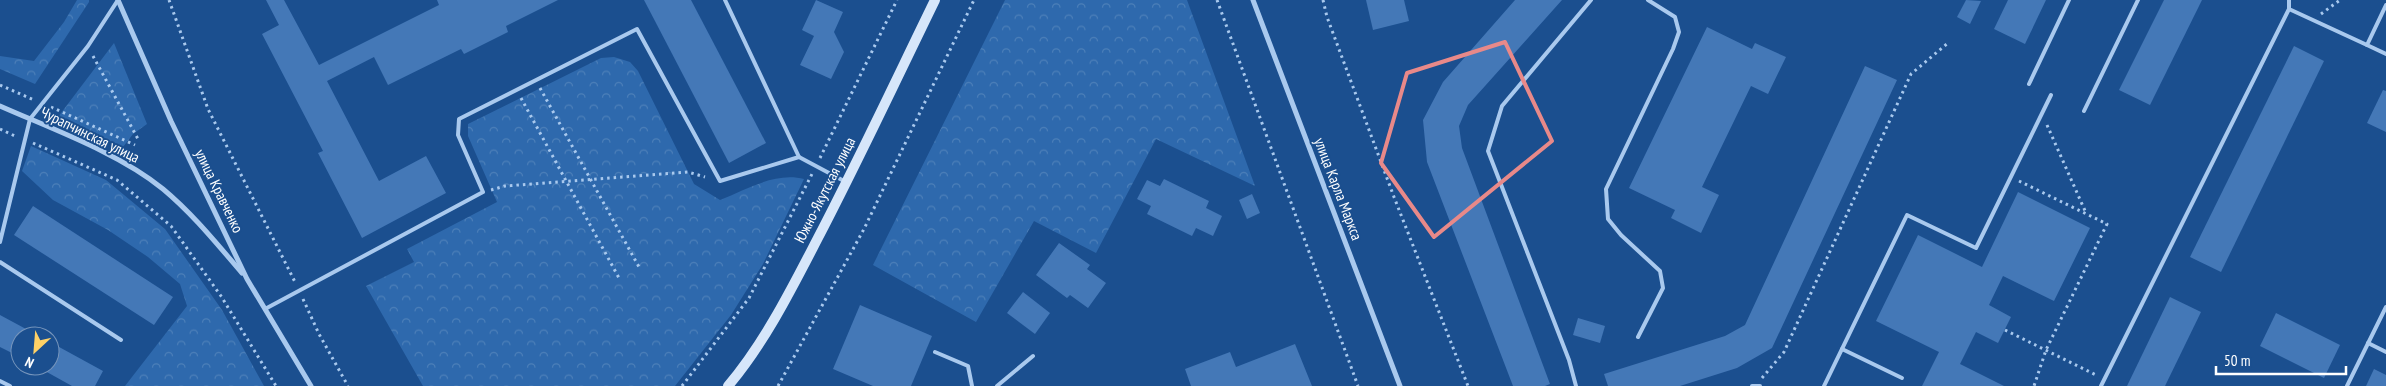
<svg xmlns="http://www.w3.org/2000/svg" width="2386" height="386" viewBox="0 0 2386 386" font-family="'PT Sans Narrow',sans-serif">
	<style>
		.forest { fill: url(#forest-crowns) }
		.building { fill: #4478b7 }
		.lines { fill: none; stroke-linecap: round; stroke-linejoin: round }
		.path { stroke: #a9c9ee; stroke-width: 3; stroke-dasharray: 2.5 4; stroke-linecap: butt }
		.lane { stroke: #a9c9ee; stroke-width: 4 }
		.street { stroke: #a9c9ee; stroke-width: 5 }
		.secondary { stroke: #d6e6fa; stroke-width: 10 }
		.marked { fill: none; stroke: #e88989; stroke-width: 4; stroke-linejoin: round }
		.labels { text-anchor: middle; stroke-width: 4; stroke-linejoin: round; paint-order: stroke }
		.street-label { font-size: 15px; fill: #fff; stroke: #1b4f8f }
	</style>
	<defs>
		<pattern id="forest-crowns" width="20" height="18" patternUnits="userSpaceOnUse" patternTransform="scale(1.25)"><rect width="20" height="18" fill="#2e69ad"/><path d="M2 6a3 3 0 1 1 6 0M12 15a3 3 0 1 1 6 0" fill="none" stroke="#4d80b9"/></pattern>
	</defs>
	<rect width="100%" height="100%" fill="#1b4f8f"/>
	<!-- forest -->
	<g class="forest">
		<polygon points="77,0 89,0 89,2 35,84 0,69 0,56 34,61 64,22"/>
		<polygon points="1005,0 1187,0 1255,186 1156,139 1096,253 1034,221 976,322 873,265"/>
		<polygon points="114,43 147,124 133,134 123,147 58,117"/>
		<path d="M614 57 630 62 638 71 694 184 720 200C748 189 775 172 804 179L763 264 731 315 675 386H423L366 286 414 262 407 249 497 202 468 136V124L601 58Z"/>
		<polygon points="31,146 106,180 165,229 222,310 264,386 125,386 187,306 180,284 148,257 108,230 53,200 22,171"/>
	</g>
	<!-- building -->
	<g class="building">
		<polygon points="266,0 284,0 319,65 439,5 437,0 558,0 506,26 508,32 464,54 461,49 388,85 374,57 327,81 379,181 426,156 446,193 362,238 318,153 323,151 262,34 279,25"/>
		<polygon points="644,0 691,0 766,143 729,163"/>
		<polygon points="816,0 843,12 834,32 844,52 831,79 800,65 814,36 802,30"/>
		<polygon points="1366,0 1404,0 1409,21 1373,30"/>
		<polygon points="1515,0 1562,0 1468,105 1459,126 1462,148 1550,384 1545,386 1513,386 1427,162 1423,120 1443,82"/>
		<polygon points="1966,0 1981,1 1970,24 1957,17"/>
		<polygon points="2008,0 2046,0 2025,44 1994,29"/>
		<polygon points="2164,0 2202,0 2150,105 2119,90"/>
		<polygon points="1707,27 1752,49 1755,43 1786,57 1768,94 1751,86 1702,187 1719,195 1701,233 1671,218 1675,210 1629,188"/>
		<polygon points="2294,46 2324,61 2221,272 2190,257"/>
		<polygon points="1865,66 1897,80 1772,348 1737,368 1680,386 1608,386 1604,374 1725,336 1745,325"/>
		<polygon points="2383,90 2386,91 2386,132 2367,123"/>
		<polygon points="1164,179 1209,201 1206,208 1222,216 1213,236 1196,228 1192,236 1147,214 1151,206 1137,199 1147,180 1160,186"/>
		<polygon points="2018,192 2090,228 2054,301 2003,276 1989,305 2011,317 1998,343 1976,332 1960,364 2004,386 1922,386 1939,352 1876,321 1918,235 1982,267"/>
		<polygon points="1252,194 1260,213 1247,219 1239,200"/>
		<polygon points="33,206 173,297 154,325 14,235"/>
		<polygon points="1059,243 1090,265 1087,269 1106,283 1088,308 1070,295 1067,298 1036,275"/>
		<polygon points="1023,292 1050,313 1035,334 1007,313"/>
		<polygon points="2170,297 2201,312 2165,386 2127,386"/>
		<polygon points="860,305 932,336 911,386 873,386 833,369"/>
		<polygon points="2276,313 2340,345 2324,378 2260,346"/>
		<polygon points="0,315 39,336 20,336 20,357 0,347"/>
		<polygon points="1578,318 1605,326 1600,343 1573,335"/>
		<polygon points="50,342 103,371 95,386 72,386 36,366 50,366"/>
		<polygon points="1295,344 1312,386 1191,386 1185,369 1230,352 1236,367"/>
		<polygon points="2374,369 2386,375 2386,386 2366,386"/>
	</g>
	<g class="lines">
		<!-- path -->
		<g class="path">
			<polyline points="169,0 208,109 295,282"/>
			<polyline points="1217,0 1358,386"/>
			<polyline points="1323,0 1327,17 1394,197 1468,386"/>
			<polyline points="2321,14 2340,0"/>
			<polyline points="93,56 138,139"/>
			<polyline points="0,85 34,100"/>
			<polyline points="540,88 639,267"/>
			<polyline points="521,98 619,278"/>
			<polyline points="51,107 135,145"/>
			<polyline points="2047,125 2086,213"/>
			<polyline points="0,129 15,136"/>
			<polyline points="33,143 117,180 171,226 221,296 276,386"/>
			<polyline points="820,158 897,0"/>
			<polyline points="2019,181 2107,224 2046,350 2034,386"/>
			<polyline points="491,190 505,186 688,172 705,177"/>
			<polyline points="303,299 319,334 348,386"/>
			<polyline points="2005,330 2096,375"/>
			<polyline points="1762,378 1784,352 1911,74 1948,43"/>
			<polyline points="682,386 749,298 812,174"/>
			<polyline points="778,386 864,229 974,0"/>
		</g>
		<!-- lane -->
		<g class="lane">
			<polyline points="725,0 799,157 844,181"/>
			<polyline points="2289,0 2289,9 2367,45"/>
			<polyline points="2386,5 2367,45 2386,54"/>
			<polyline points="2029,84 2069,0"/>
			<polyline points="2084,111 2138,0"/>
			<polyline points="0,242 30,119 88,46 118,0"/>
			<polyline points="0,262 121,340"/>
			<polyline points="265,309 483,192 458,135 459,119 637,29 720,181 799,157"/>
			<polyline points="1638,337 1663,288 1660,271 1621,235 1608,219 1606,189 1673,49 1679,32 1675,17 1648,0"/>
			<polyline points="2368,343 2386,352"/>
			<polyline points="1842,349 1902,378"/>
			<polyline points="935,352 968,366 972,386"/>
			<polyline points="0,381 10,386"/>
			<polyline points="997,386 1033,356"/>
			<polyline points="1576,386 1569,360 1488,151 1502,106 1591,0"/>
			<polyline points="1752,386 1760,386"/>
			<polyline points="1824,386 1907,215 1976,248 2051,95"/>
			<polyline points="2101,386 2289,9"/>
			<polyline points="2347,386 2386,307"/>
		</g>
		<!-- street -->
		<g class="street">
			<polyline points="118,0 171,121 247,279 311,386"/>
			<polyline points="1253,0 1400,386"/>
			<path d="M0 106C52 129 119 153 163 189 193 214 217 244 242 273"/>
		</g>
		<!-- secondary -->
		<path class="secondary" d="M728 386C766 341 793 286 820 234 860 157 897 78 935 0"/>
	</g>
	<!-- marked area -->
	<path class="marked" d="M1505 42 1552 141 1434 237 1381 163 1407 73Z"/>
	<g class="labels">
		<!-- street labels -->
		<g class="street-label">
			<text transform="translate(90 135) rotate(26)" y="5">Чурапчинская улица</text>
			<text transform="translate(1338 189) rotate(69)" y="5">улица Карла Маркса</text>
			<text transform="translate(825 190) rotate(-63)" y="5">Южно-Якутская улица</text>
			<text transform="translate(219 191) rotate(64)" y="5">улица Кравченко</text>
		</g>
	</g>
	<!-- north arrow -->
	<g transform="translate(35 351) rotate(206)"><circle r="24" fill="#1b4f8f" stroke="#7695bc"/>
	<path d="M0-4L9 19L0 12L-9 19Z" fill="#ffd166"/>
	<text y="-8" font-size="14" font-weight="bold" text-anchor="middle" fill="#ffffff">N</text>
	</g>
	<!-- scale -->
	<path d="M2216 366v8h130v-8" fill="none" stroke="#ffffff" stroke-width="2.5"/>
	<text x="2224" y="366" font-size="15" fill="#ffffff" stroke="#1b4f8f" stroke-width="4" paint-order="stroke">50 m</text>
</svg>
